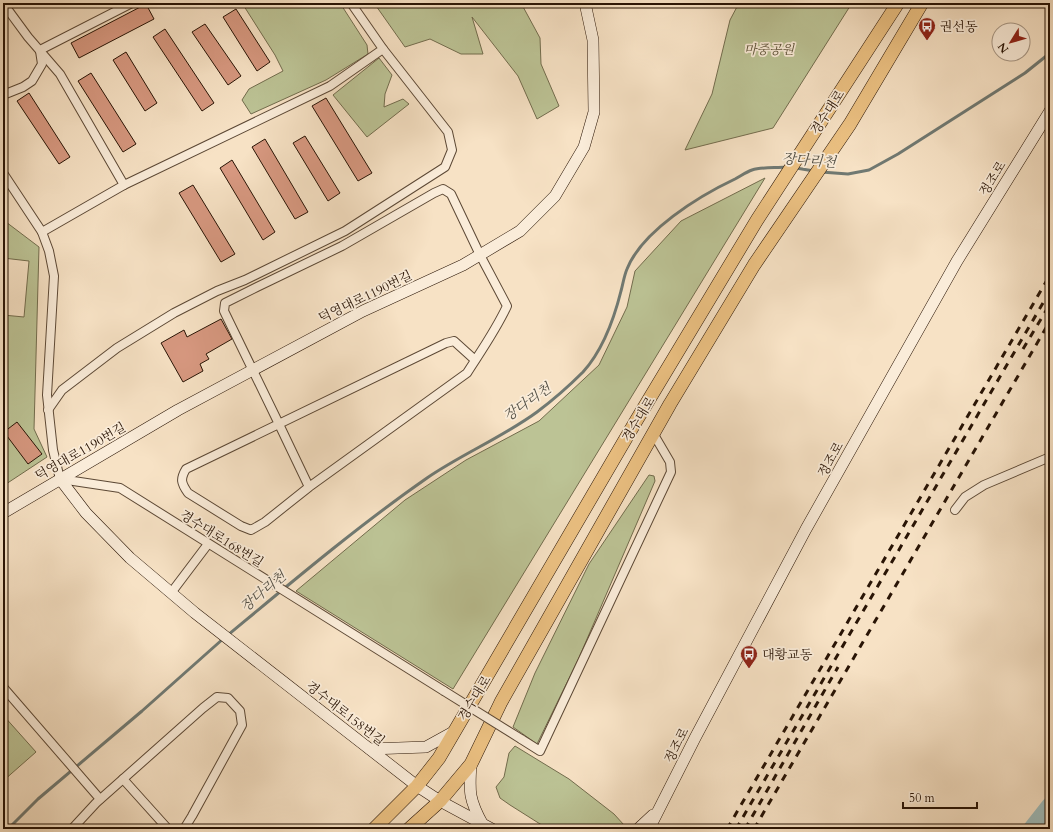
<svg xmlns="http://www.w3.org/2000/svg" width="1053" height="832" viewBox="0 0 1053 832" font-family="Cardo,'Noto Serif KR',serif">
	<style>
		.green { fill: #bcc395; stroke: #726c4d }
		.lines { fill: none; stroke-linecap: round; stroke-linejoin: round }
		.stream { stroke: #707972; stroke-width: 3 }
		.river { stroke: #9fbcbb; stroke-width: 18 }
		.building { fill: #d79880; stroke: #291405 }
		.street-casing { stroke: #5c4835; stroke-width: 10 }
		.secondary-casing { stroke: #291405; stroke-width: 12 }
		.primary-casing { stroke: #291405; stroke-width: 14 }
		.street { stroke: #faecd9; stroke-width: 8 }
		.secondary { stroke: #faecd9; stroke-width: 11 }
		.primary { stroke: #ecc182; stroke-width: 13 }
		.rail { stroke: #291405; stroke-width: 3; stroke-dasharray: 7 7; stroke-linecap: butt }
		.street-bridge-casing { stroke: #5c4835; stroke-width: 10; stroke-linecap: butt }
		.street-bridge { stroke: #faecd9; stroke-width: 8 }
		.labels { text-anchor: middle; stroke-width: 3.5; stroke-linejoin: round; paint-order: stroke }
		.poi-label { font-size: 13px; fill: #291405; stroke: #faecd9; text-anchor: start }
		.park-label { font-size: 13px; font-style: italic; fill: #5c5137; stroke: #faecd9 }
		.street-label { font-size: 13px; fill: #291405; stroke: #faecd9 }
		.water-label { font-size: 14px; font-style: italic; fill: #524f45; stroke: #faecd9 }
	</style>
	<rect width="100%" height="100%" fill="#f7e2c5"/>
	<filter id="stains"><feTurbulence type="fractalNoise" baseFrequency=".005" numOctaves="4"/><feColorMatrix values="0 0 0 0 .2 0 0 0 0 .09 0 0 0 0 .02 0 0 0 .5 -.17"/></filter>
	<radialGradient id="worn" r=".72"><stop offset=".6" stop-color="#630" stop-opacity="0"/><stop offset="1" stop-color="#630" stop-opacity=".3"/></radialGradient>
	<!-- green -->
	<g class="green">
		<polygon points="242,3 286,3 290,6 296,3 340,3 367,45 368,54 326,80 251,114 242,100 249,89 283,71 275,55"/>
		<polygon points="374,3 521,3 540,38 541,64 559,106 537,119 518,76 472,17 483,54 461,54 430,39 405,47"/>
		<polygon points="739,3 852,3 773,128 685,150 712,94 730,20"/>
		<polygon points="379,58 392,75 385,94 384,107 403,99 409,104 367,137 333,95"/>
		<polygon points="765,178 453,689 296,591 405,500 466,460 539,421 599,365 627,307 635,271 681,221"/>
		<polygon points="6,222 39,247 34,429 47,457 3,486 3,315 24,317 29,261 3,258 3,224"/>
		<polygon points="649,475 654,476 655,481 578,660 537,744 513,727 535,673 589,564"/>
		<polygon points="3,715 36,752 3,781"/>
		<polygon points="515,746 569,779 614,814 624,825 621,829 548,829 510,805 500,798 496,787 504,777 509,753"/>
	</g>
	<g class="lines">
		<!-- stream -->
		<g class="stream">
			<polyline points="796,168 814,171"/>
			<polyline points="821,172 848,174 869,170 898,154 1025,73 1050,53"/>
			<path d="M228 635C293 581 358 526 427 478 462 454 503 437 537 412 553 400 569 386 583 372 603 350 614 319 621 291 623 284 624 276 627 269 642 231 699 196 735 179 741 176 746 172 752 170 762 167 775 168 786 167"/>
			<polyline points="8,829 38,799 142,711 224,638"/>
		</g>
		<!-- river -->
		<polyline class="river" points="1032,829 1050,806"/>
	</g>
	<!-- building -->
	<g class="building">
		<polygon points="146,4 154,19 79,58 71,43"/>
		<polygon points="236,9 270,62 257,71 223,17"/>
		<polygon points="205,24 241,76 228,85 192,32"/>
		<polygon points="165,29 214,103 202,111 153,37"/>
		<polygon points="126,52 157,103 145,111 113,60"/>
		<polygon points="91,73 136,144 123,152 78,81"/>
		<polygon points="29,93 70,157 59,164 17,101"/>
		<polygon points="326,98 372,173 358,181 312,106"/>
		<polygon points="305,136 340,193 328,201 293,143"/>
		<polygon points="265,139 308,212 295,219 252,147"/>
		<polygon points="232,160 275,232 263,240 220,168"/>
		<polygon points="193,185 235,254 221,262 179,193"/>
		<polygon points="221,319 232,339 206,354 209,359 200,364 203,371 183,382 161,343 184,330 187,337"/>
		<polygon points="17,422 42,454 28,464 4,432"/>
	</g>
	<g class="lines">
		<!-- street casing -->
		<g class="street-casing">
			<g id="street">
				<polyline points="3,3 28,37 60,74 124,185 330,86 383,49 351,3"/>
				<polyline points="40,50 132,3"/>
				<polyline points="3,95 23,87 32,81 42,64 40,51"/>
				<polyline points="3,173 42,232 49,251 54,276 47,395 53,450 60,479 120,488 444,691"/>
				<polyline points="42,232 124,185"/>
				<polyline points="48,410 62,390 117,348 174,313 217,291 245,280 345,231 445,167 452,150 448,132 383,49"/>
				<path d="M309 487C281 428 253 370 224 311L225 303 257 287 342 246 434 193 443 189 451 194 480 255 507 306C496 330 481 351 467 373L309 487 265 522 251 530 241 526 188 493C181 483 180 479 186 469L446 343 454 341 475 360"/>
				<polyline points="955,510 965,497 984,485 1050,457"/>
				<polyline points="171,593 208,544"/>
				<polyline points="3,687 100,799"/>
				<polyline points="521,739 540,751 671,472 670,462 653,433"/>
				<polyline points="123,779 168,829"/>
				<polyline points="72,829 96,803 203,708 217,697 228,698 240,711 242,725 192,816 184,829"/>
			</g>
		</g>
		<!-- secondary casing -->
		<g class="secondary-casing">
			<g id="secondary">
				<polyline points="60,479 86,513 130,558 195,613 417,786 440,801 492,829"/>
				<polyline points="3,513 178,410 363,311 463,265 520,231 555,196 584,147 594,112 593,40 585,3"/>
				<polyline points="370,749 426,747 455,731"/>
				<path d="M471 764C469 792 469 800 483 825"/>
				<polyline points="638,829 653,815"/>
				<polyline points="649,829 695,738 806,529 957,261 1050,111"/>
			</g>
		</g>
		<!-- primary casing -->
		<g class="primary-casing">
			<g id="primary">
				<polyline points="374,829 417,786 439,758 636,421 757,220 898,3"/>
				<polyline points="409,829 440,801 471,764 501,702 670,404 754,265 850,124 922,3"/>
			</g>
		</g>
		<!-- street -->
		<use href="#street" class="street"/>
		<!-- secondary -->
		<use href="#secondary" class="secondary"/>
		<!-- primary -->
		<use href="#primary" class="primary"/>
		<!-- rail -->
		<g class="rail">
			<polyline points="1023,349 1050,304"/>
			<polyline points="727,829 1050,275"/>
			<polyline points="736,829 1050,291"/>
			<polyline points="745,829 838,667"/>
			<polyline points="754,829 1050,321"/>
		</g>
		<!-- street-bridge casing -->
		<g class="street-bridge-casing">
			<polyline id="street-bridge" points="444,691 521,739"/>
		</g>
		<!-- street-bridge -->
		<use href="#street-bridge" class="street-bridge"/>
	</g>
	<!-- icons -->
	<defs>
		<g id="bus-pin" transform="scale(0.9)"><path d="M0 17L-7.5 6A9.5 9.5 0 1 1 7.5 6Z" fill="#8f2418" stroke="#faecd9"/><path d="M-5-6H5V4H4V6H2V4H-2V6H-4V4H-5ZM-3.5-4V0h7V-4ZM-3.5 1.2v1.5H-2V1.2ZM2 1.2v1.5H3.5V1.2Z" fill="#fff"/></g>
	</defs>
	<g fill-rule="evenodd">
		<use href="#bus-pin" x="927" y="26"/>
		<use href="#bus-pin" x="749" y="654"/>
	</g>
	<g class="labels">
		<!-- poi labels -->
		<g class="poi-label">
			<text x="940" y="31">권선동</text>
			<text x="762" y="659">대황교동</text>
		</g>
		<!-- park labels -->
		<g class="park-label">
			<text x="769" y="54">마중공원</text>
		</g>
		<!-- street labels -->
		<g class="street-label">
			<text transform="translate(827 112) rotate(-57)" y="5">경수대로</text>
			<text transform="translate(992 178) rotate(-58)" y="5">정조로</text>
			<text transform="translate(365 296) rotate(-26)" y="5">덕영대로1190번길</text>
			<text transform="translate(638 419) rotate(-59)" y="5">경수대로</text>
			<text transform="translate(80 451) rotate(-30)" y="5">덕영대로1190번길</text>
			<text transform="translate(830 459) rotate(-61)" y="5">정조로</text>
			<text transform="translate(222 538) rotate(32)" y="5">경수대로168번길</text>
			<text transform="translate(474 698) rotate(-59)" y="5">경수대로</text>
			<text transform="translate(346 713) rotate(38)" y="5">경수대로158번길</text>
			<text transform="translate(676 745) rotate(-63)" y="5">정조로</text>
		</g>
		<!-- water labels -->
		<g class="water-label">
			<text transform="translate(809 160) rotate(4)" y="5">장다리천</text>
			<text transform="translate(527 402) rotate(-35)" y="5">장다리천</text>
			<text transform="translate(263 591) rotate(-40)" y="5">장다리천</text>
		</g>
	</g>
	<!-- margin -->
	<rect width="1053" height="832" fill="none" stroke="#f7e2c5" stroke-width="16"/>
	<rect x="4" y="4" width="1045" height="824" fill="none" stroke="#291405" stroke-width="2"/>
	<rect x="8" y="8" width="1037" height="816" fill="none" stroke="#291405"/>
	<!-- north arrow -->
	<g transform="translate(1011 42) rotate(233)"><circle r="19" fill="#faecd9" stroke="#a69684"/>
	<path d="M0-3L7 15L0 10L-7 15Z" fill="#8f2418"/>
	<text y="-6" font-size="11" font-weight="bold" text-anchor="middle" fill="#291405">N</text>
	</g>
	<!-- scale -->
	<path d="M903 802v6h74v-6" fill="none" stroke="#291405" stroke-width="2"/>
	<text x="909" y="802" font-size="12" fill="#291405" stroke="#faecd9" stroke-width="3" paint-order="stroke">50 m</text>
	<rect width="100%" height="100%" filter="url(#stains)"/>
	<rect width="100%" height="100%" fill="url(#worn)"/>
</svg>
